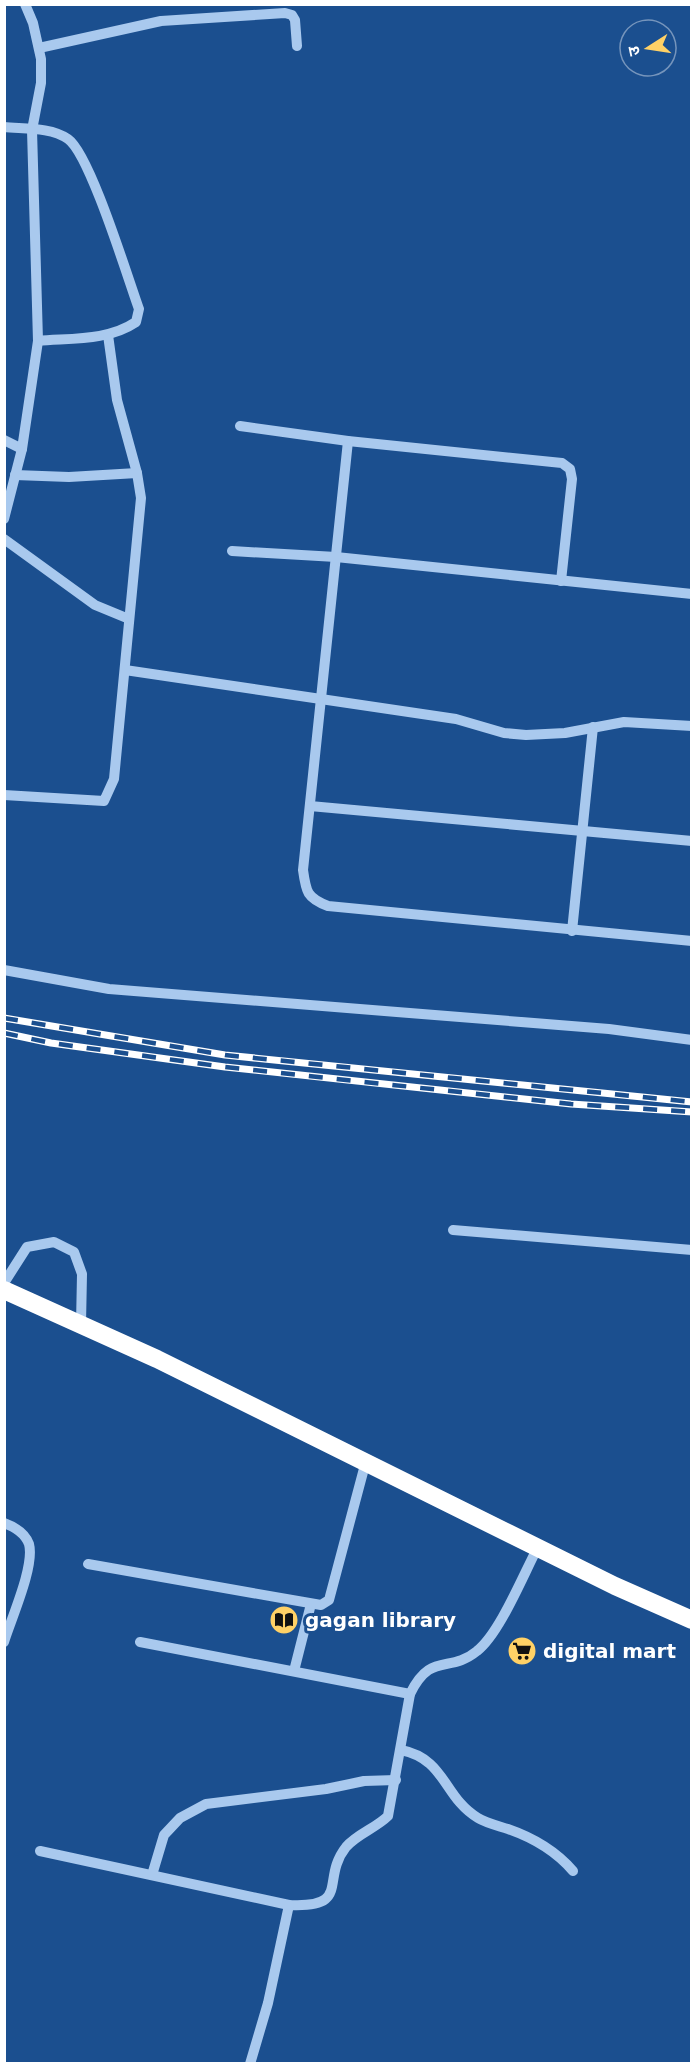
<svg xmlns="http://www.w3.org/2000/svg" width="696" height="2068" viewBox="0 0 696 2068" font-family="'DejaVu Sans','Noto Sans Devanagari',sans-serif">
	<style>
		.lines { fill: none; stroke-linecap: round; stroke-linejoin: round }
		.minor { stroke: #a9c9ee; stroke-width: 10 }
		.highway { stroke: #fff; stroke-width: 18 }
		.rail-casing { stroke: #fff; stroke-width: 7 }
		.rail { stroke: #1b4f8f; stroke-width: 4.5; stroke-dasharray: 14; stroke-linecap: butt }
		.labels { text-anchor: middle; stroke-width: 6; stroke-linejoin: round; paint-order: stroke }
		.poi-label { font-size: 20px; font-weight: bold; fill: #fff; stroke: #1b4f8f; text-anchor: start }
	</style>
	<rect width="100%" height="100%" fill="#1b4f8f"/>
	<g class="lines">
		<!-- minor -->
		<g class="minor">
			<polyline points="39,48 161,21 285,13 292,15 295,20 297,46"/>
			<path d="M4 127C24 129 51 127 68 139 90 154 128 279 139 309L136 322C108 341 71 338 38 341"/>
			<polyline points="240,426 348,441 562,463 570,469 572,479 561,581"/>
			<polyline points="4,440 22,449"/>
			<path d="M348 441 303 870C306 892 307 898 328 906L692 941"/>
			<polyline points="15,475 69,477 137,473"/>
			<polyline points="4,519 22,449 38,341 32,130 41,83 41,59 33,23 25,4"/>
			<polyline points="4,539 95,605 129,619"/>
			<polyline points="232,551 336,557 692,594"/>
			<polyline points="125,670 456,719 504,733 526,735 565,733 624,722 692,726"/>
			<polyline points="4,795 104,801 114,779 141,498 137,473 117,400 108,335"/>
			<polyline points="310,806 692,841"/>
			<polyline points="572,931 593,727"/>
			<polyline points="4,970 109,989 609,1029 692,1040"/>
			<polyline points="453,1230 692,1250"/>
			<polyline points="4,1283 27,1247 54,1242 74,1252 82,1274 81,1324"/>
			<path d="M4 1523C15 1527 25 1533 29 1544 35 1566 11 1619 4 1642"/>
			<polyline points="88,1564 321,1605 329,1600 366,1461"/>
			<polyline points="140,1642 410,1694"/>
			<polyline points="294,1671 311,1604"/>
			<path d="M401 1750C446 1759 443 1797 478 1818 486 1823 499 1826 508 1829 534 1838 555 1850 573 1871"/>
			<path d="M40 1851 289 1905C352 1908 320 1880 346 1847 357 1834 376 1828 388 1816L410 1694C431 1651 449 1674 477 1651 500 1633 523 1575 538 1547"/>
			<polyline points="152,1875 164,1835 180,1818 206,1804 326,1789 364,1781 396,1780"/>
			<polyline points="250,2064 268,2003 289,1905"/>
		</g>
		<!-- highway -->
		<polyline class="highway" points="4,1290 157,1359 615,1586 692,1620"/>
		<!-- rail casing -->
		<g class="rail-casing">
			<g id="rail">
				<polyline points="4,1018 225,1055 692,1102"/>
				<polyline points="4,1033 51,1043 225,1067 571,1104 692,1112"/>
			</g>
		</g>
		<!-- rail -->
		<use href="#rail" class="rail"/>
	</g>
	<!-- icons -->
	<defs>
		<g id="library-disc" transform="scale(1.5)"><circle r="9.5" fill="#ffd166" stroke="#1b4f8f"/><path d="M-6-4Q-3-5.5-.7-3.5V5Q-3 3-6 4ZM6-4Q3-5.5 .7-3.5V5Q3 3 6 4Z" fill="#111"/></g>
		<g id="supermarket-disc" transform="scale(1.5)"><circle r="9.5" fill="#ffd166" stroke="#1b4f8f"/><path d="M-6-5.5h2.5l.6 2H6L4.5 2H-2.5L-4.4-4H-6ZM-1.5 3.2a1.3 1.3 0 1 0 .1 0ZM3 3.2a1.3 1.3 0 1 0 .1 0Z" fill="#111"/></g>
	</defs>
	<g fill-rule="evenodd">
		<use href="#library-disc" x="284" y="1620"/>
		<use href="#supermarket-disc" x="522" y="1651"/>
	</g>
	<g class="labels">
		<!-- poi labels -->
		<g class="poi-label">
			<text x="305" y="1627">gagan library</text>
			<text x="543" y="1658">digital mart</text>
		</g>
	</g>
	<!-- border -->
	<rect width="696" height="2068" fill="none" stroke="#ffffff" stroke-width="12"/>
	<!-- north arrow -->
	<g transform="translate(648 48) rotate(258)"><circle r="28" fill="#1b4f8f" stroke="#7695bc" stroke-width="1.5"/>
	<path d="M0-4.5L10 22L0 15L-10 22Z" fill="#ffd166"/>
	<text y="-9" font-size="16" font-weight="bold" text-anchor="middle" fill="#ffffff">उ</text>
	</g>
</svg>
